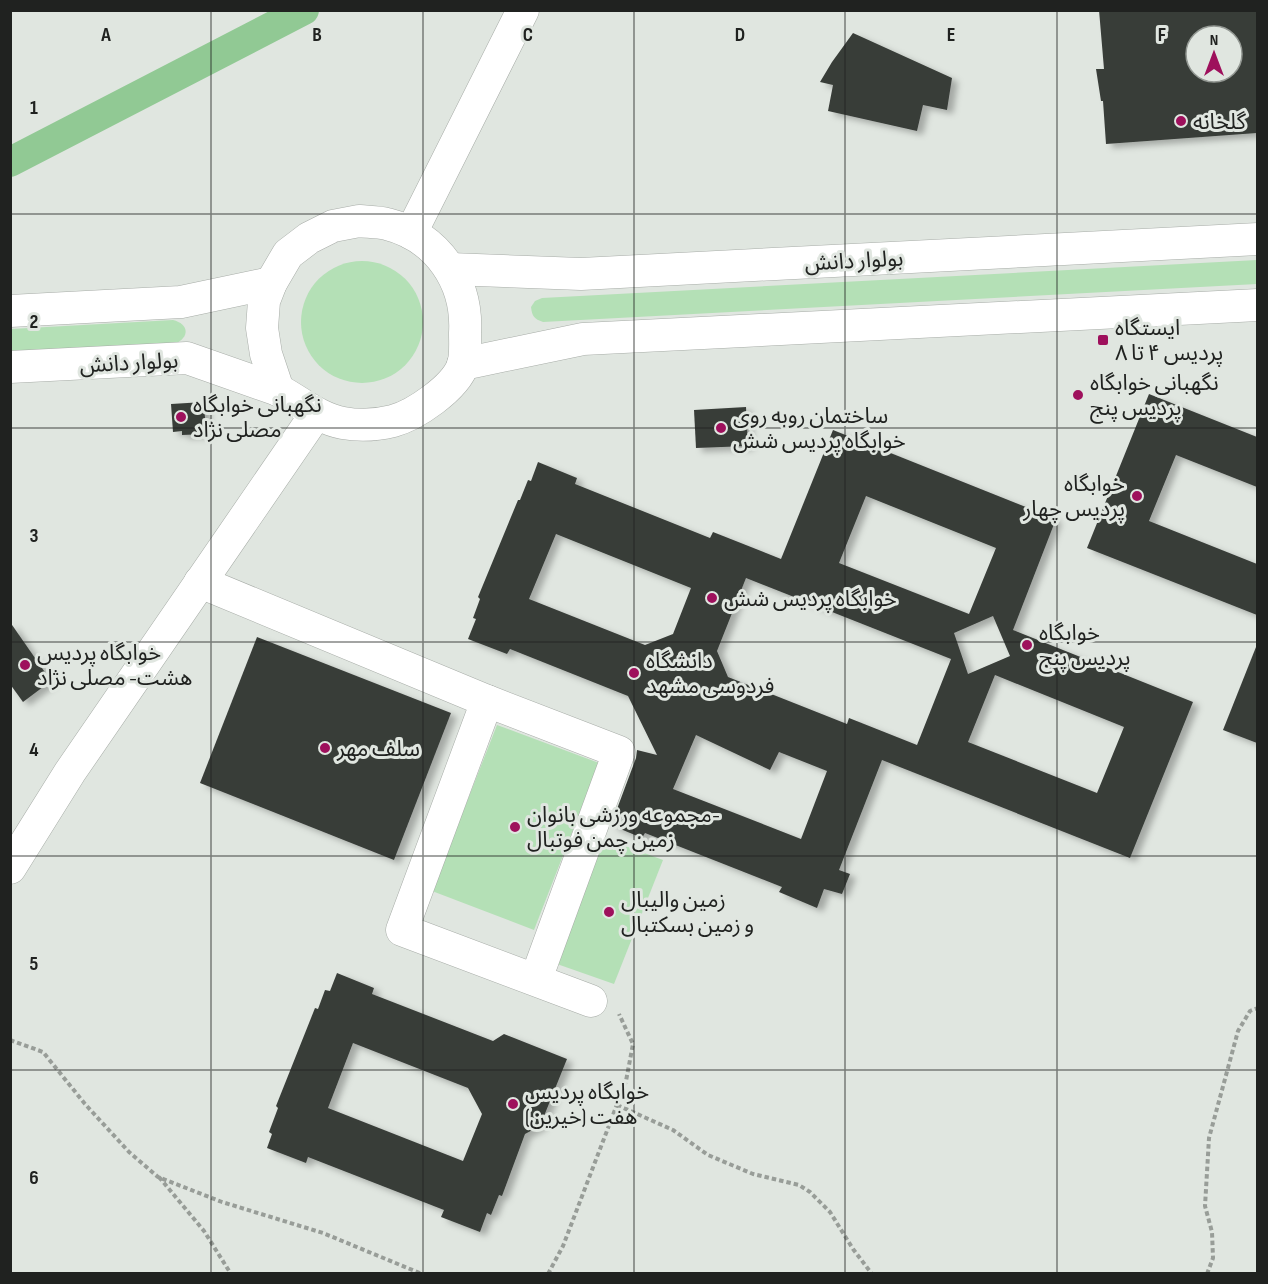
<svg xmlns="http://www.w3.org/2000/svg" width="1268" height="1284" viewBox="0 0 1268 1284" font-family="'Sofia Sans Condensed','Noto Sans Arabic',sans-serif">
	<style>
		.green { fill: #b4e0b6 }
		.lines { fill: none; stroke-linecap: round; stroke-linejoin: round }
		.canal { stroke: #91c994; stroke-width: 30 }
		.building { fill: #393d39; fill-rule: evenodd; filter: url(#shadow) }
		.minor-casing { stroke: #a7aca7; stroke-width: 33 }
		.path { stroke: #989d98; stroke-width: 4; stroke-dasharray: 4.5 3; stroke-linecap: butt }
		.minor { stroke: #fff; stroke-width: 32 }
		.grid { fill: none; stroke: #202220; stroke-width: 1.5; stroke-opacity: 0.55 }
		.poi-dot { fill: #9e105c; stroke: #e0e6e0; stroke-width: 2 }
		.labels { text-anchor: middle; stroke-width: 6; stroke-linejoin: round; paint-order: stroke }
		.poi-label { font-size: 22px; fill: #202220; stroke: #e0e6e0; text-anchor: start }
		.street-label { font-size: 22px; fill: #202220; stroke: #e0e6e0 }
		.grid-label { font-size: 20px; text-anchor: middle; font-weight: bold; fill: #202220; stroke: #e0e6e0; stroke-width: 6; stroke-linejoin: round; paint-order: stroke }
	</style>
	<defs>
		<filter id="shadow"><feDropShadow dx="6" dy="4" stdDeviation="3" flood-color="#0004"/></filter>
	</defs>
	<rect width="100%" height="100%" fill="#e0e6e0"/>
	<!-- green -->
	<g class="green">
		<path d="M1257 260V284L543 322C534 319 532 316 531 307L535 301 542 298Z"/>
		<circle cx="362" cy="322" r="61"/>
		<path d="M173 320C189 324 190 337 175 344L11 353V329Z"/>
		<polygon points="497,725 599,763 534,930 432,891"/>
		<polygon points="604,838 663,860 614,984 557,964"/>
	</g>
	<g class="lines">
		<!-- canal -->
		<polyline class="canal" points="10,162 304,10"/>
	</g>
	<!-- building -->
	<g class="building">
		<path d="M1099 10H1257V133L1106 144 1103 101H1101L1096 69H1104ZM1196 36H1232V72H1196Z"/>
		<polygon points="853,33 952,78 947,110 923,105 917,131 828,111 833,85 820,82 832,62"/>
		<polygon points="1149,394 1257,437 1257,487 1176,455 1149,521 1257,564 1257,615 1087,548"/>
		<polygon points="204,402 206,434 182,435 182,431 173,432 171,404"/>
		<polygon points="746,407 748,446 696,448 694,410"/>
		<path d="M833 430 1056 519 1013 630 1193 702 1130 858 882 760 839 870 850 874 842 894 824 889 817 908 779 892 782 887 645 833 642 838 611 825 636 758 637 750 657 755 628 696 510 649 507 654 468 639 476 619 473 618 480 599 478 597 518 500H520L528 480 531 481 538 462 577 478 575 484 710 538 713 532 781 559ZM866 496 996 548 969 614 839 563ZM556 534 691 588 673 634 645 645 529 599ZM746 578 951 659 917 745 849 718 847 724 728 677 717 651ZM993 616 1010 656 968 674 954 633ZM995 675 1124 727 1097 793 968 742ZM696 735 770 770 779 752 827 771 801 839 673 789Z"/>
		<polygon points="10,622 51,681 23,702 10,684"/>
		<polygon points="257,637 451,713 394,860 200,783"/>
		<polygon points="1256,647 1257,647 1257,743 1223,730"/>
		<path d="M337 973 374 988 372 994 493 1041 504 1034 567 1059 540 1126 525 1134 502 1196 499 1195 491 1215 487 1213 480 1232 441 1217 444 1210 308 1157 306 1163 267 1148 272 1134 269 1132 278 1108 276 1106 315 1008 318 1009 325 990 330 991ZM353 1043 468 1088 482 1114 463 1161 328 1108Z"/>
	</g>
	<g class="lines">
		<!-- minor casing -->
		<g class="minor-casing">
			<g id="minor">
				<path d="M359 221C368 222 378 222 387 224 438 237 468 282 465 333 465 343 466 356 463 365 455 388 415 415 393 421 377 425 359 426 343 423 319 419 299 401 278 390L266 354 262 328 264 301 271 283 288 254 309 238 333 226Z"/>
				<polyline points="411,233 523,10"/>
				<polyline points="450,269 581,274 1258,239"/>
				<polyline points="10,311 181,302 271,283"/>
				<polyline points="463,364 583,339 1258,305"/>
				<polyline points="10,367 187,358 278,390"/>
				<polyline points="200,582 487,701 619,752 536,979"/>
				<polyline points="487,701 402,930 591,1001"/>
				<polyline points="10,868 70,772 316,414"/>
			</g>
		</g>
		<!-- path -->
		<g class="path">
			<polyline points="10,1040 43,1052 85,1104 129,1152 158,1177 222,1202 323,1233 422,1274"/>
			<polyline points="617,1105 673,1130 708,1155 753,1174 799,1185 810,1192 830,1212 853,1249 872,1274"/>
			<polyline points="159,1177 204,1231 231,1274"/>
			<polyline points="548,1274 563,1246 626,1081 633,1044 619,1014"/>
			<polyline points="1173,1274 1175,1274"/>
			<polyline points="1207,1274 1213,1258 1212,1232 1205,1206 1209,1138 1238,1031 1250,1011 1258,1008"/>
		</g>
		<!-- minor -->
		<use href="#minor" class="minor"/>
	</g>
	<!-- grid -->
	<path class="grid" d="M211 10V1274M423 10V1274M634 10V1274M845 10V1274M1057 10V1274M10 214H1258M10 428H1258M10 642H1258M10 856H1258M10 1070H1258"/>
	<!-- markers -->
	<g class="poi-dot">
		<circle cx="1181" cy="121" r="6"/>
		<rect x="1097" y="334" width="12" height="12" rx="3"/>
		<circle cx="1078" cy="395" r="6"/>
		<circle cx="181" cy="417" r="6"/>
		<circle cx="721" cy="428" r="6"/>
		<circle cx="1137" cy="496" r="6"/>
		<circle cx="712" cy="598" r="6"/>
		<circle cx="1027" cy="645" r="6"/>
		<circle cx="25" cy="665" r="6"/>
		<circle cx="634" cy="673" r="6"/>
		<circle cx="325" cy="748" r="6"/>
		<circle cx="515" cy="827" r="6"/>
		<circle cx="609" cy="912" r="6"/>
		<circle cx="513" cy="1104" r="6"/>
	</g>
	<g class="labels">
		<!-- poi labels -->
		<g class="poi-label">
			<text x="1193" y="129">گلخانه</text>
			<text x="1115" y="335">ایستگاه<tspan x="1115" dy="25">پردیس ۴ تا ۸</tspan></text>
			<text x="1090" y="390">نگهبانی خوابگاه<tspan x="1090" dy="25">پردیس پنج</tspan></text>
			<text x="193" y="412">نگهبانی خوابگاه<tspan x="193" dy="25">مصلی نژاد</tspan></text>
			<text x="733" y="423">ساختمان روبه روی<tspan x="733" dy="25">خوابگاه پردیس شش</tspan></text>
			<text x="1125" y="491" text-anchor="end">خوابگاه<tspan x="1125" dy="25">پردیس چهار</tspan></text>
			<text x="724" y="606">خوابگاه پردیس شش</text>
			<text x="1039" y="640">خوابگاه<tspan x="1039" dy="25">پردیس پنج</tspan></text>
			<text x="37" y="660">خوابگاه پردیس<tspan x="37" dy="25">هشت- مصلی نژاد</tspan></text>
			<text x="646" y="668">دانشگاه<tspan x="646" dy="25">فردوسی مشهد</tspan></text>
			<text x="337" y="756">سلف مهر</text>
			<text x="527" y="822">مجموعه ورزشی بانوان-<tspan x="527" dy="25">زمین چمن فوتبال</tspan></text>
			<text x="621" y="907">زمین والیبال<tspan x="621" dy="25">و زمین بسکتبال</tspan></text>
			<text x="525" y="1099">خوابگاه پردیس<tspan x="525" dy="25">هفت (خیرین)</tspan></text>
		</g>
		<!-- street labels -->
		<g class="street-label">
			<text transform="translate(854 260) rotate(-3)" y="8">بولوار دانش</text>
			<text transform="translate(129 362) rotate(-3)" y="8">بولوار دانش</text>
		</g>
	</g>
	<g class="grid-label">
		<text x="106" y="41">A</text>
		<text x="317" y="41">B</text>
		<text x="528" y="41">C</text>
		<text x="740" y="41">D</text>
		<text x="951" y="41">E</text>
		<text x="1162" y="41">F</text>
		<text x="34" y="114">1</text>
		<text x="34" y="328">2</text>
		<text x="34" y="542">3</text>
		<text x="34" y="756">4</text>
		<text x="34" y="970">5</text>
		<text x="34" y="1184">6</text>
	</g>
	<!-- border -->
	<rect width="1268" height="1284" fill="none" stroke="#202220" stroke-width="24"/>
	<!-- north arrow -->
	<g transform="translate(1214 54)"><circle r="28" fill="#e0e6e0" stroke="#939893" stroke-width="1.5"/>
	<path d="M0-4.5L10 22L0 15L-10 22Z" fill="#9e105c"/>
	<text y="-9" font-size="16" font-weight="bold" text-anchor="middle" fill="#202220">N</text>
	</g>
</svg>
